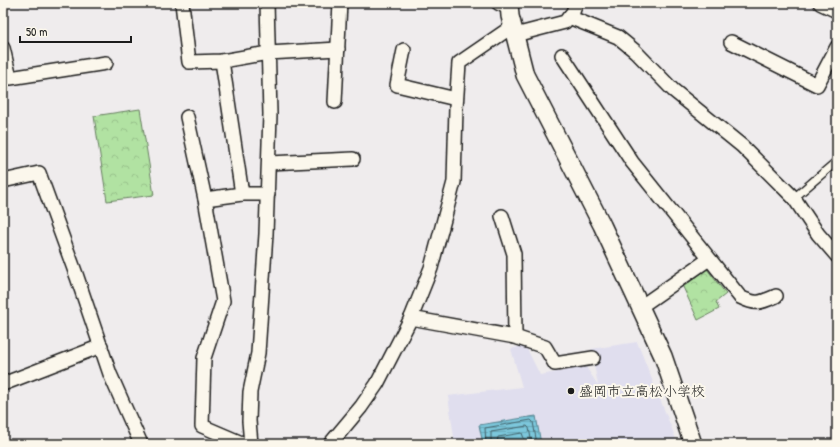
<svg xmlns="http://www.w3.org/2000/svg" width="840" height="447" viewBox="0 0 840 447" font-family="'Patrick Hand','Klee One',sans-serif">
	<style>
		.built { fill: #e0deee }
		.park { fill: url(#park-crowns); stroke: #667f5f }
		.water { fill: url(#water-rules); stroke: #56838f }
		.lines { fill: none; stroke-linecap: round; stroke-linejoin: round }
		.shore { stroke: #426068; stroke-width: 1 }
		.service-casing { stroke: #1c1c1c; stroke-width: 10 }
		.minor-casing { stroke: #1c1c1c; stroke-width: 16 }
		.tertiary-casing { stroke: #1c1c1c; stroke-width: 20 }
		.service { stroke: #fbf7ec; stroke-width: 7 }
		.minor { stroke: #fbf7ec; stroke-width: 13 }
		.tertiary { stroke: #fbf7ec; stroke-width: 17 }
		.poi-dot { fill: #1c1c1c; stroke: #fbf7ec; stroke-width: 1.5 }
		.labels { text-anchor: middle; stroke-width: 4; stroke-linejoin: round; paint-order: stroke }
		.poi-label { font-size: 14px; fill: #1c1c1c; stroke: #fbf7ec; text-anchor: start }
	</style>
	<defs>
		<pattern id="park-crowns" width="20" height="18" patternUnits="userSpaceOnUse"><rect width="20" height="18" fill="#b1e2a2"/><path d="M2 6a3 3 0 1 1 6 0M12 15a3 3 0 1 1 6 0" fill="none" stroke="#98c18b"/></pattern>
		<pattern id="water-rules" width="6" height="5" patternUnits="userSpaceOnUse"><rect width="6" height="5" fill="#7cc7db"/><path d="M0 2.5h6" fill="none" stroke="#6baabb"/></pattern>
	</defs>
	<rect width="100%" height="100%" fill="#efeced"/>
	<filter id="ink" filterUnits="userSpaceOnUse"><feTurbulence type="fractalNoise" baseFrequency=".025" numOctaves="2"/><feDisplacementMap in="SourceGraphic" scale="8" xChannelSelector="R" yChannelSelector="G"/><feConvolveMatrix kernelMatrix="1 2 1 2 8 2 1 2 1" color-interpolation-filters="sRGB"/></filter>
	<g filter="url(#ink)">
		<!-- built -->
		<polygon class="built" points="637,342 678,444 455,444 448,396 522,387 511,349 525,345 540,375 586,367 598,385 591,349"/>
		<!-- park -->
		<g class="park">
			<polygon points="140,109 154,195 107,201 94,116"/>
			<polygon points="707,269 726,294 716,302 719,309 698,320 683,287"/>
		</g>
		<!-- water -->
		<polygon class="water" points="536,416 541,444 483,444 479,425"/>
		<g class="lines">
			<!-- shore -->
			<g class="shore">
				<polyline points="486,444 485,428 531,420 533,422 537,444"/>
				<polyline points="491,444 491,432 527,426 529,428 532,444"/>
				<polyline points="497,444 498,437 522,433 526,444"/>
			</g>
			<!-- service casing -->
			<g class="service-casing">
				<polyline id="service" points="794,198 837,161"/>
			</g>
			<!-- minor casing -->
			<g class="minor-casing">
				<g id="minor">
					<polyline points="182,3 189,62 222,61 268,53 338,49"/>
					<polyline points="498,3 509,8"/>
					<polyline points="820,3 837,11"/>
					<polyline points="569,17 618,37 635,51 673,90 742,146 794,198 818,234 837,256"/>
					<polyline points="515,35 565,22 573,12 576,3"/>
					<polyline points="731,42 817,85 837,47"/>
					<polyline points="3,48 10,78 106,63"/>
					<polyline points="404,50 397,85 456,99"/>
					<path d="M562 55 632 162 740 297C756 305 760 303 776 296"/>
					<polyline points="335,102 340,3"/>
					<polyline points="187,117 205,199 223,301 204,358 202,426 244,444"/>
					<polyline points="269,163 353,159"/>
					<polyline points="3,181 39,173 77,277 110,374 141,444"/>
					<polyline points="242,194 268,194"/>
					<polyline points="205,199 242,194 222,61"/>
					<polyline points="502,216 514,254 515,337"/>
					<polyline points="640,307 709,259"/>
					<polyline points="411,318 515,337 545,347 555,364 593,358"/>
					<polyline points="3,384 101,346"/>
					<polyline points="251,444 249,421 250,392 258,353 266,234 270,114 267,3"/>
					<polyline points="330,444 361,407 377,384 411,318 431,268 454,182 456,108 459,63 507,30"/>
				</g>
			</g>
			<!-- tertiary casing -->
			<g class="tertiary-casing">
				<polyline id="tertiary" points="509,3 510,16 525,75 602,225 663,356 693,444"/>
			</g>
			<!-- service -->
			<use href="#service" class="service"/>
			<!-- minor -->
			<use href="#minor" class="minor"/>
			<!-- tertiary -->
			<use href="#tertiary" class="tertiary"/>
		</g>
	</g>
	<!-- markers -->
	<circle class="poi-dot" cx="571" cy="391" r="4"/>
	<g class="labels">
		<!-- poi labels -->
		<g class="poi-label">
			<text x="579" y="396">盛岡市立高松小学校</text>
		</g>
	</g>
	<!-- margin -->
	<rect width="840" height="447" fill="none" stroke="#fbf7ec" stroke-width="16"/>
	<rect x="8" y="8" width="824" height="431" fill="none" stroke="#1c1c1c" stroke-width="1.5" filter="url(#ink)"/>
	<!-- scale -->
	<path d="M20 36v6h111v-6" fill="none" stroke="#1c1c1c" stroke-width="2"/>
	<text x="26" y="36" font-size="12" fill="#1c1c1c" stroke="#fbf7ec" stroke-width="3" paint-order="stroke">50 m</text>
</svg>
